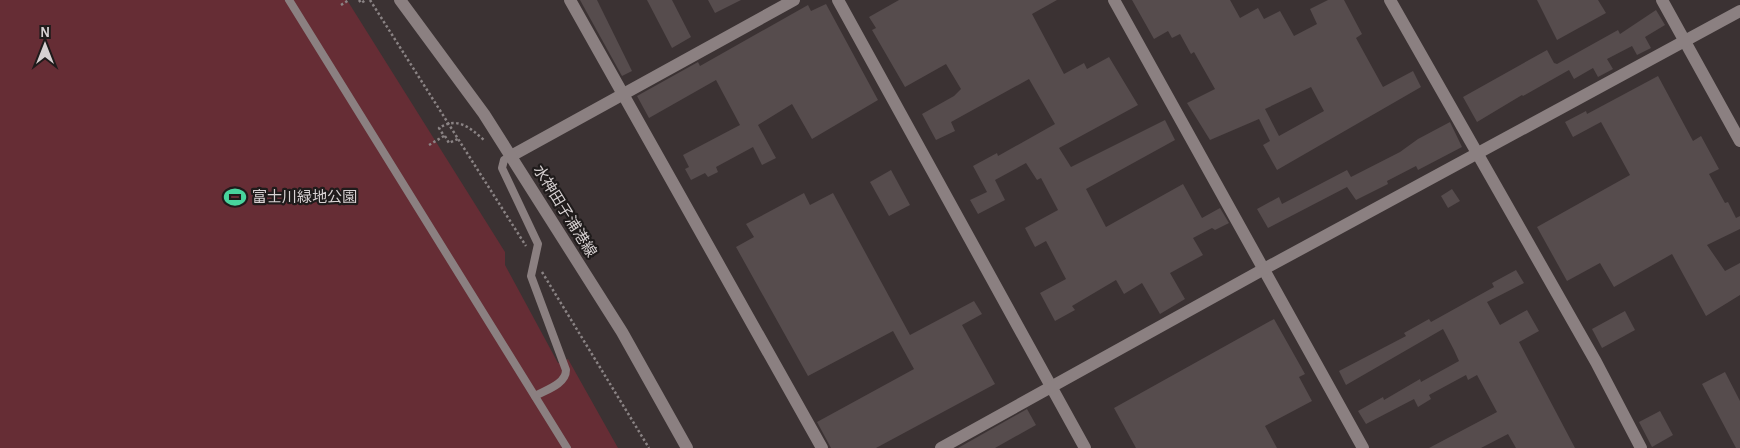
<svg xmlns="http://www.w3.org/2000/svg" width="1740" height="448" viewBox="0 0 1740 448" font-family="'Alegreya Sans','Noto Sans JP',sans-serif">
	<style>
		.green { fill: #662d35 }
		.building { fill: #564c4d; fill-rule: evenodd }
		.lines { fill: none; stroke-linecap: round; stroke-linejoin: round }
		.path { stroke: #8a8384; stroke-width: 2.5; stroke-dasharray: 2.5 2.5; stroke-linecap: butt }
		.lane { stroke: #8b8081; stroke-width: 8 }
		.street { stroke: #8b8081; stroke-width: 12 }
		.secondary { stroke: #8b8081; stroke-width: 12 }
		.labels { text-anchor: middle; stroke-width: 4.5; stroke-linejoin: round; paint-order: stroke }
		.poi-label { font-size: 15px; fill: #d7d1d2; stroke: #1f1b1b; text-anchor: start }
		.street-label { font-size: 15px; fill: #d7d1d2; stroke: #1f1b1b }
	</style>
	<rect width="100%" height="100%" fill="#3b3233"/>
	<!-- green -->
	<polygon class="green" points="0,0 347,0 505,252 505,265 558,363 568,359 618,448 0,448"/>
	<!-- building -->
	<g class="building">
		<polygon points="580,0 597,0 632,71 622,76"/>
		<polygon points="647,0 672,0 691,37 672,48"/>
		<polygon points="708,0 741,0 715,13"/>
		<polygon points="899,0 1057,0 1032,14 1064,74 1084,63 1087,69 1109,57 1138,105 1059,148 1071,167 1165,120 1175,140 1086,189 1106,227 1183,184 1202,218 1220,208 1229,223 1215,230 1212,228 1193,238 1203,255 1170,273 1185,299 1160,314 1142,283 1124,294 1116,280 1072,306 1075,310 1055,321 1040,293 1066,279 1046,241 1035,247 1025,228 1058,210 1041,178 1037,180 1026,163 995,180 1005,200 978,214 970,200 987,192 973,166 997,153 998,156 1055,124 1029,79 951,122 955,131 936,140 922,114 954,96 961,89 946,64 905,87 872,30 876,28 869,17"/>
		<path d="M1132 0H1230L1240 18 1258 8 1264 19 1280 11 1294 36 1317 24 1310 9 1328 0H1344L1362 34 1356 38 1383 87 1413 71 1421 87 1277 170 1263 145 1270 141 1259 119 1210 140 1187 103 1215 89 1194 52 1191 54 1180 34 1172 38 1168 31 1154 39ZM1311 87 1324 111 1279 136 1265 109Z"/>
		<polygon points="1537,0 1598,0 1606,13 1557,40"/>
		<polygon points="826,4 878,100 812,139 792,104 758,125 776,158 762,165 753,147 716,167 718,172 708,177 705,173 691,180 685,169 689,167 683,155 740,125 716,80 649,118 637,96 698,62 700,66 808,5 811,11"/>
		<polygon points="1656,10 1665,25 1645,37 1651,48 1637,55 1632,46 1607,59 1613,69 1598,77 1593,68 1574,79 1569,70 1523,96 1522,95 1477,122 1463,97 1547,50 1554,63 1557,64 1618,30 1620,34"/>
		<polygon points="1658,76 1693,141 1701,136 1719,169 1709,174 1725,203 1728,202 1736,218 1740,216 1740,229 1707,245 1725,271 1740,263 1740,295 1706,316 1672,254 1614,287 1600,263 1567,281 1537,227 1630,175 1601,122 1573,137 1565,122 1586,111 1587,114"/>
		<polygon points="1450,122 1462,147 1418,170 1416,166 1387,181 1388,184 1356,200 1347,187 1268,228 1257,209 1279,197 1282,204 1347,170 1351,177 1400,152 1418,139"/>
		<polygon points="891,170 910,205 889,216 870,182"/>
		<polygon points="1452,189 1460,201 1448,208 1441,196"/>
		<polygon points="804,193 810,205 833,193 910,335 974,301 982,314 962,325 995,384 876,448 831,448 817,422 914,369 893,331 808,376 736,247 754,237 746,224"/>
		<polygon points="1516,270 1524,283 1487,302 1500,325 1527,310 1539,331 1519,342 1575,448 1516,448 1508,434 1481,448 1429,448 1497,412 1477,375 1468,380 1466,375 1429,395 1431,399 1418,407 1414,399 1366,424 1358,411 1383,397 1384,400 1420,379 1421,382 1459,361 1454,350 1443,329 1346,385 1339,371 1406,336 1404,333 1429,319 1431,322 1494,287 1492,283"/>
		<polygon points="1625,311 1635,330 1602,348 1592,329"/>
		<polygon points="1274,319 1305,374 1299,377 1312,401 1265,426 1277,448 1136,448 1114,408"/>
		<polygon points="1725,372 1740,401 1740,448 1736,448 1702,384"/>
		<polygon points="1027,409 1036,425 995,448 958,448"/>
		<polygon points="1660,411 1673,435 1652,447 1639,422"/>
	</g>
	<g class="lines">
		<!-- path -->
		<g class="path">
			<polyline points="359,0 361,3 366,0"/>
			<polyline points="370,0 526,246"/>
			<polyline points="341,5 349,0"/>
			<polyline points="445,136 449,143 458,139"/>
			<path d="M429 145 444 136 439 128C458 116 470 128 484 140"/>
			<polyline points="542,272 649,448"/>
		</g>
		<!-- lane -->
		<g class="lane">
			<polyline points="289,0 567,448"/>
			<path d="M511 156 504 160 502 168 538 244 531 276 566 370C566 384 546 390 535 396"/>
		</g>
		<!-- street -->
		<g class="street">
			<polyline points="570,0 822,448"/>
			<polyline points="838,0 1085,448"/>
			<polyline points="1114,0 1363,448"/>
			<polyline points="1390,0 1596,362 1641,448"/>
			<polyline points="1662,0 1740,141"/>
			<polyline points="511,156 794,0"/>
			<polyline points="941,448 1264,269 1740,11"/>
		</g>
		<!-- secondary -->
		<polyline class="secondary" points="400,0 484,114 622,332 687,448"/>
	</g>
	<!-- icons -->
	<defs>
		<g id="stadium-bare" transform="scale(1.725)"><path d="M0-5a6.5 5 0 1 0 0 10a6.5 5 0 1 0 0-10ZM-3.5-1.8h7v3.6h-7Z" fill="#48d49d" stroke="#1f1b1b" stroke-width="2.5" paint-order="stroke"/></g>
	</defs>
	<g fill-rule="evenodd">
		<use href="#stadium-bare" x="235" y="197"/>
	</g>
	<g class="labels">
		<!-- poi labels -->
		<g class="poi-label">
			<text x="252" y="202">富士川緑地公園</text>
		</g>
		<!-- street labels -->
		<g class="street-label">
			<text transform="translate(565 211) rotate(58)" y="5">水神田子浦港線</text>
		</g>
	</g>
	<!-- north arrow -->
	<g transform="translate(45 45)" stroke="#1f1b1b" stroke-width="4" paint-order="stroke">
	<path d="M0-4L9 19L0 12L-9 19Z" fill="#d7d1d2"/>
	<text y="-8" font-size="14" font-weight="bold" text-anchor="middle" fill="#d7d1d2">N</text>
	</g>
</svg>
